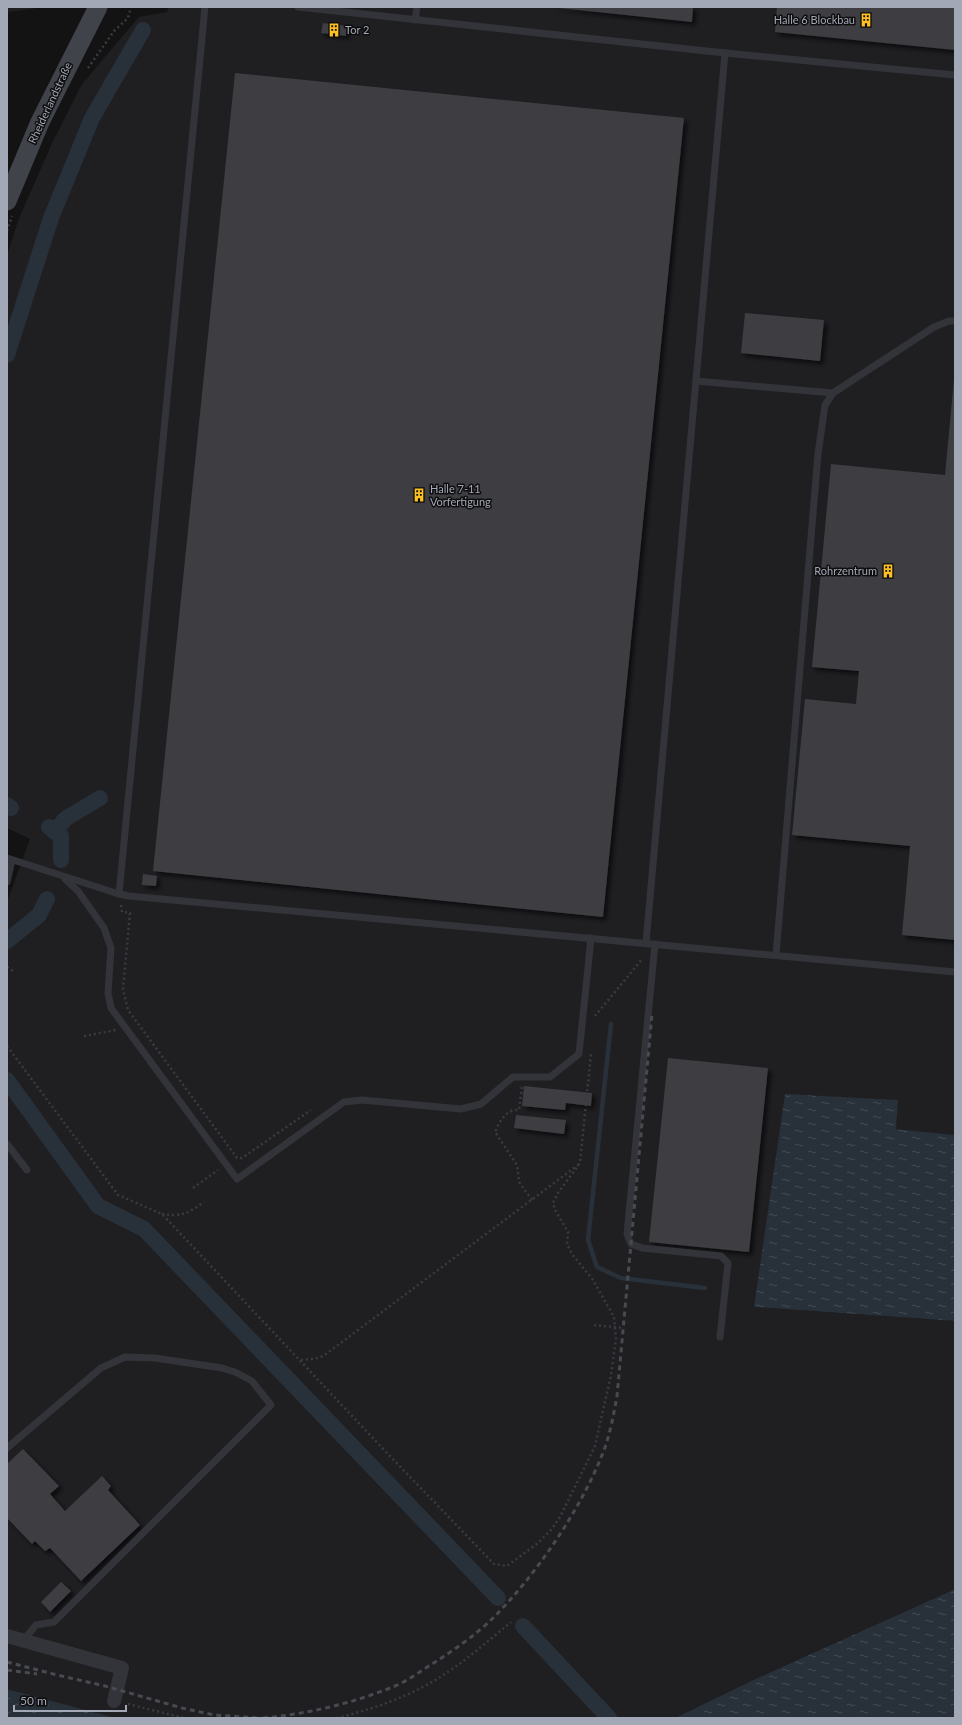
<svg xmlns="http://www.w3.org/2000/svg" width="962" height="1725" viewBox="0 0 962 1725" font-family="Lato,sans-serif">
	<style>
		.built { fill: #1f1f22 }
		.water { fill: url(#water-ripples) }
		.lines { fill: none; stroke-linecap: round; stroke-linejoin: round }
		.stream { stroke: #283039; stroke-width: 4.5 }
		.canal { stroke: #283039; stroke-width: 16 }
		.building { fill: #3c3d42; filter: url(#shadow) }
		.path { stroke: #393b41; stroke-width: 2.5; stroke-dasharray: 2 3; stroke-linecap: butt }
		.service { stroke: #33343a; stroke-width: 7 }
		.minor { stroke: #33343a; stroke-width: 14 }
		.secondary { stroke: #41434a; stroke-width: 19 }
		.rail { stroke: #484a51; stroke-width: 3; stroke-dasharray: 5 4; stroke-linecap: butt }
		.labels { text-anchor: middle; stroke-width: 3; stroke-linejoin: round; paint-order: stroke }
		.poi-label { font-size: 11px; fill: #a3a8b6; stroke: #0e0e0f; text-anchor: end }
		.street-label { font-size: 11px; fill: #a3a8b6; stroke: #0e0e0f }
	</style>
	<defs>
		<pattern id="water-ripples" width="26" height="14" patternUnits="userSpaceOnUse"><rect width="26" height="14" fill="#283039"/><path d="M2 4q2-2 4 0t4 0M15 11q2-2 4 0t4 0" fill="none" stroke="#444b53"/></pattern>
		<filter id="shadow"><feDropShadow dx="3.5" dy="3.5" stdDeviation="2" flood-color="#0009"/></filter>
	</defs>
	<rect width="100%" height="100%" fill="#131314"/>
	<!-- built -->
	<g class="built">
		<polygon points="7,7 35,7 33,9 7,12"/>
		<polygon points="168,7 955,7 955,1135 896,1129 897,1100 754,1307 955,1321 955,1589 753,1680 675,1718 116,1718 7,1689 7,902 30,839 7,828 7,255 19,218 53,141 82,84 139,17 167,12"/>
	</g>
	<!-- water -->
	<g class="water">
		<polygon points="785,1094 898,1100 896,1129 955,1135 955,1321 754,1307"/>
		<polygon points="955,1589 955,1718 675,1718 753,1680"/>
		<polygon points="7,1689 116,1718 7,1718"/>
	</g>
	<g class="lines">
		<!-- stream -->
		<polyline class="stream" points="611,1024 588,1240 597,1267 621,1278 705,1288"/>
		<!-- canal -->
		<g class="canal">
			<polyline points="7,355 51,218 92,118 143,30"/>
			<polyline points="7,805 11,808"/>
			<polyline points="49,827 61,836 61,860"/>
			<polyline points="55,832 65,819 100,798"/>
			<polyline points="7,941 39,915 47,899"/>
			<polyline points="7,1080 98,1206 144,1229 498,1598"/>
			<polyline points="523,1626 609,1718"/>
		</g>
	</g>
	<!-- building -->
	<g class="building">
		<polygon points="550,7 693,7 692,22"/>
		<polygon points="777,7 955,7 955,50 775,32"/>
		<polygon points="323,23 347,26 346,36 321,33"/>
		<polygon points="235,73 684,118 603,917 153,871"/>
		<polygon points="745,313 824,320 820,361 741,353"/>
		<polygon points="954,379 955,379 955,940 902,935 910,846 792,835 805,699 856,704 859,671 812,667 831,464 945,475"/>
		<polygon points="143,874 157,876 156,886 142,885"/>
		<polygon points="668,1058 768,1068 749,1252 649,1242"/>
		<polygon points="524,1086 592,1093 591,1106 566,1103 565,1110 522,1106"/>
		<polygon points="516,1115 566,1120 564,1134 514,1128"/>
		<polygon points="23,1449 59,1486 50,1494 65,1511 102,1476 111,1486 108,1490 140,1525 81,1581 50,1548 45,1551 35,1541 32,1544 7,1518 7,1464"/>
		<polygon points="61,1582 71,1591 50,1612 41,1602"/>
	</g>
	<g class="lines">
		<!-- path -->
		<g class="path">
			<polyline points="88,68 114,31 128,18 131,7"/>
			<polyline points="7,231 12,216"/>
			<polyline points="121,905 122,912 130,913 123,989 128,1010 237,1158 242,1158 311,1110"/>
			<polyline points="7,967 13,971"/>
			<polyline points="595,1016 643,958"/>
			<polyline points="84,1036 116,1030"/>
			<polyline points="7,1046 118,1195 162,1214 386,1452 494,1564 507,1566 538,1543 551,1530 560,1517 595,1446 611,1375 616,1339 614,1317 593,1280 572,1254 567,1244 568,1232 555,1210 553,1203 558,1193 580,1163 591,1054"/>
			<path d="M522 1087 519 1110C506 1109 500 1121 495 1132L517 1165 519 1182 532 1200"/>
			<polyline points="193,1188 218,1170"/>
			<path d="M162 1214C183 1217 188 1213 204 1202"/>
			<polyline points="594,1325 624,1328"/>
			<polyline points="301,1360 319,1358 326,1354 578,1165"/>
			<polyline points="128,1704 184,1718"/>
			<path d="M337 1718C365 1711 393 1702 419 1689 453 1672 482 1646 511 1622"/>
		</g>
		<!-- service -->
		<g class="service">
			<polyline points="298,7 725,53 955,75"/>
			<polyline points="415,20 417,7"/>
			<polyline points="696,381 833,393"/>
			<polyline points="7,858 119,894 129,896 955,972"/>
			<polyline points="65,879 78,891 104,928 111,948 108,993 111,1008 237,1179 344,1102 362,1100 461,1109 481,1104 513,1077 550,1077 579,1054 591,938"/>
			<polyline points="7,882 12,860"/>
			<polyline points="119,894 205,7"/>
			<polyline points="646,943 725,53"/>
			<polyline points="655,944 627,1234 631,1244 642,1248 721,1256 728,1263 720,1337"/>
			<polyline points="776,955 818,454 825,405 833,393 934,327 949,321 955,321"/>
			<polyline points="7,1144 27,1170"/>
			<polyline points="7,1448 101,1368 125,1357 155,1358 222,1368 235,1372 252,1381 271,1405 54,1622 36,1625 23,1641"/>
		</g>
		<!-- minor -->
		<polyline class="minor" points="7,1636 122,1668 114,1701"/>
		<!-- secondary -->
		<polyline class="secondary" points="7,201 40,122 98,7"/>
		<!-- rail -->
		<g class="rail">
			<polyline points="7,1662 57,1675 105,1686 182,1708 214,1715 259,1718"/>
			<polyline points="7,1670 37,1674"/>
			<path d="M263 1718C308 1714 354 1703 395 1686 407 1681 418 1673 429 1666 451 1652 475 1636 494 1617 535 1576 578 1513 600 1460 609 1440 613 1418 617 1396L652 1014"/>
		</g>
	</g>
	<!-- icons -->
	<defs>
		<g id="building-bare" transform="scale(1.08)"><path d="M-4-6H4V6H1V3H-1V6H-4ZM-2.5-4.3h1.7v1.8h-1.7ZM.8-4.3h1.7v1.8H.8ZM-2.5-1h1.7V.8h-1.7ZM.8-1h1.7V.8H.8Z" fill="#fec121" stroke="#0e0e0f" stroke-width="2.5" paint-order="stroke"/></g>
	</defs>
	<g fill-rule="evenodd">
		<use href="#building-bare" x="866" y="20"/>
		<use href="#building-bare" x="334" y="30"/>
		<use href="#building-bare" x="419" y="495"/>
		<use href="#building-bare" x="888" y="571"/>
	</g>
	<g class="labels">
		<!-- poi labels -->
		<g class="poi-label">
			<text x="855" y="24">Halle 6 Blockbau</text>
			<text x="345" y="34" text-anchor="start">Tor 2</text>
			<text x="430" y="493" text-anchor="start">Halle 7-11<tspan x="430" dy="13">Vorfertigung</tspan></text>
			<text x="877" y="575">Rohrzentrum</text>
		</g>
		<!-- street labels -->
		<g class="street-label">
			<text transform="translate(50 103) rotate(-65)" y="4">Rheiderlandstraße</text>
		</g>
	</g>
	<!-- border -->
	<rect width="962" height="1725" fill="none" stroke="#a3a8b6" stroke-width="16"/>
	<!-- scale -->
	<path d="M14 1705v6h112v-6" fill="none" stroke="#a3a8b6" stroke-width="2"/>
	<text x="20" y="1705" font-size="12" fill="#a3a8b6" stroke="#0e0e0f" stroke-width="3" paint-order="stroke">50 m</text>
</svg>
